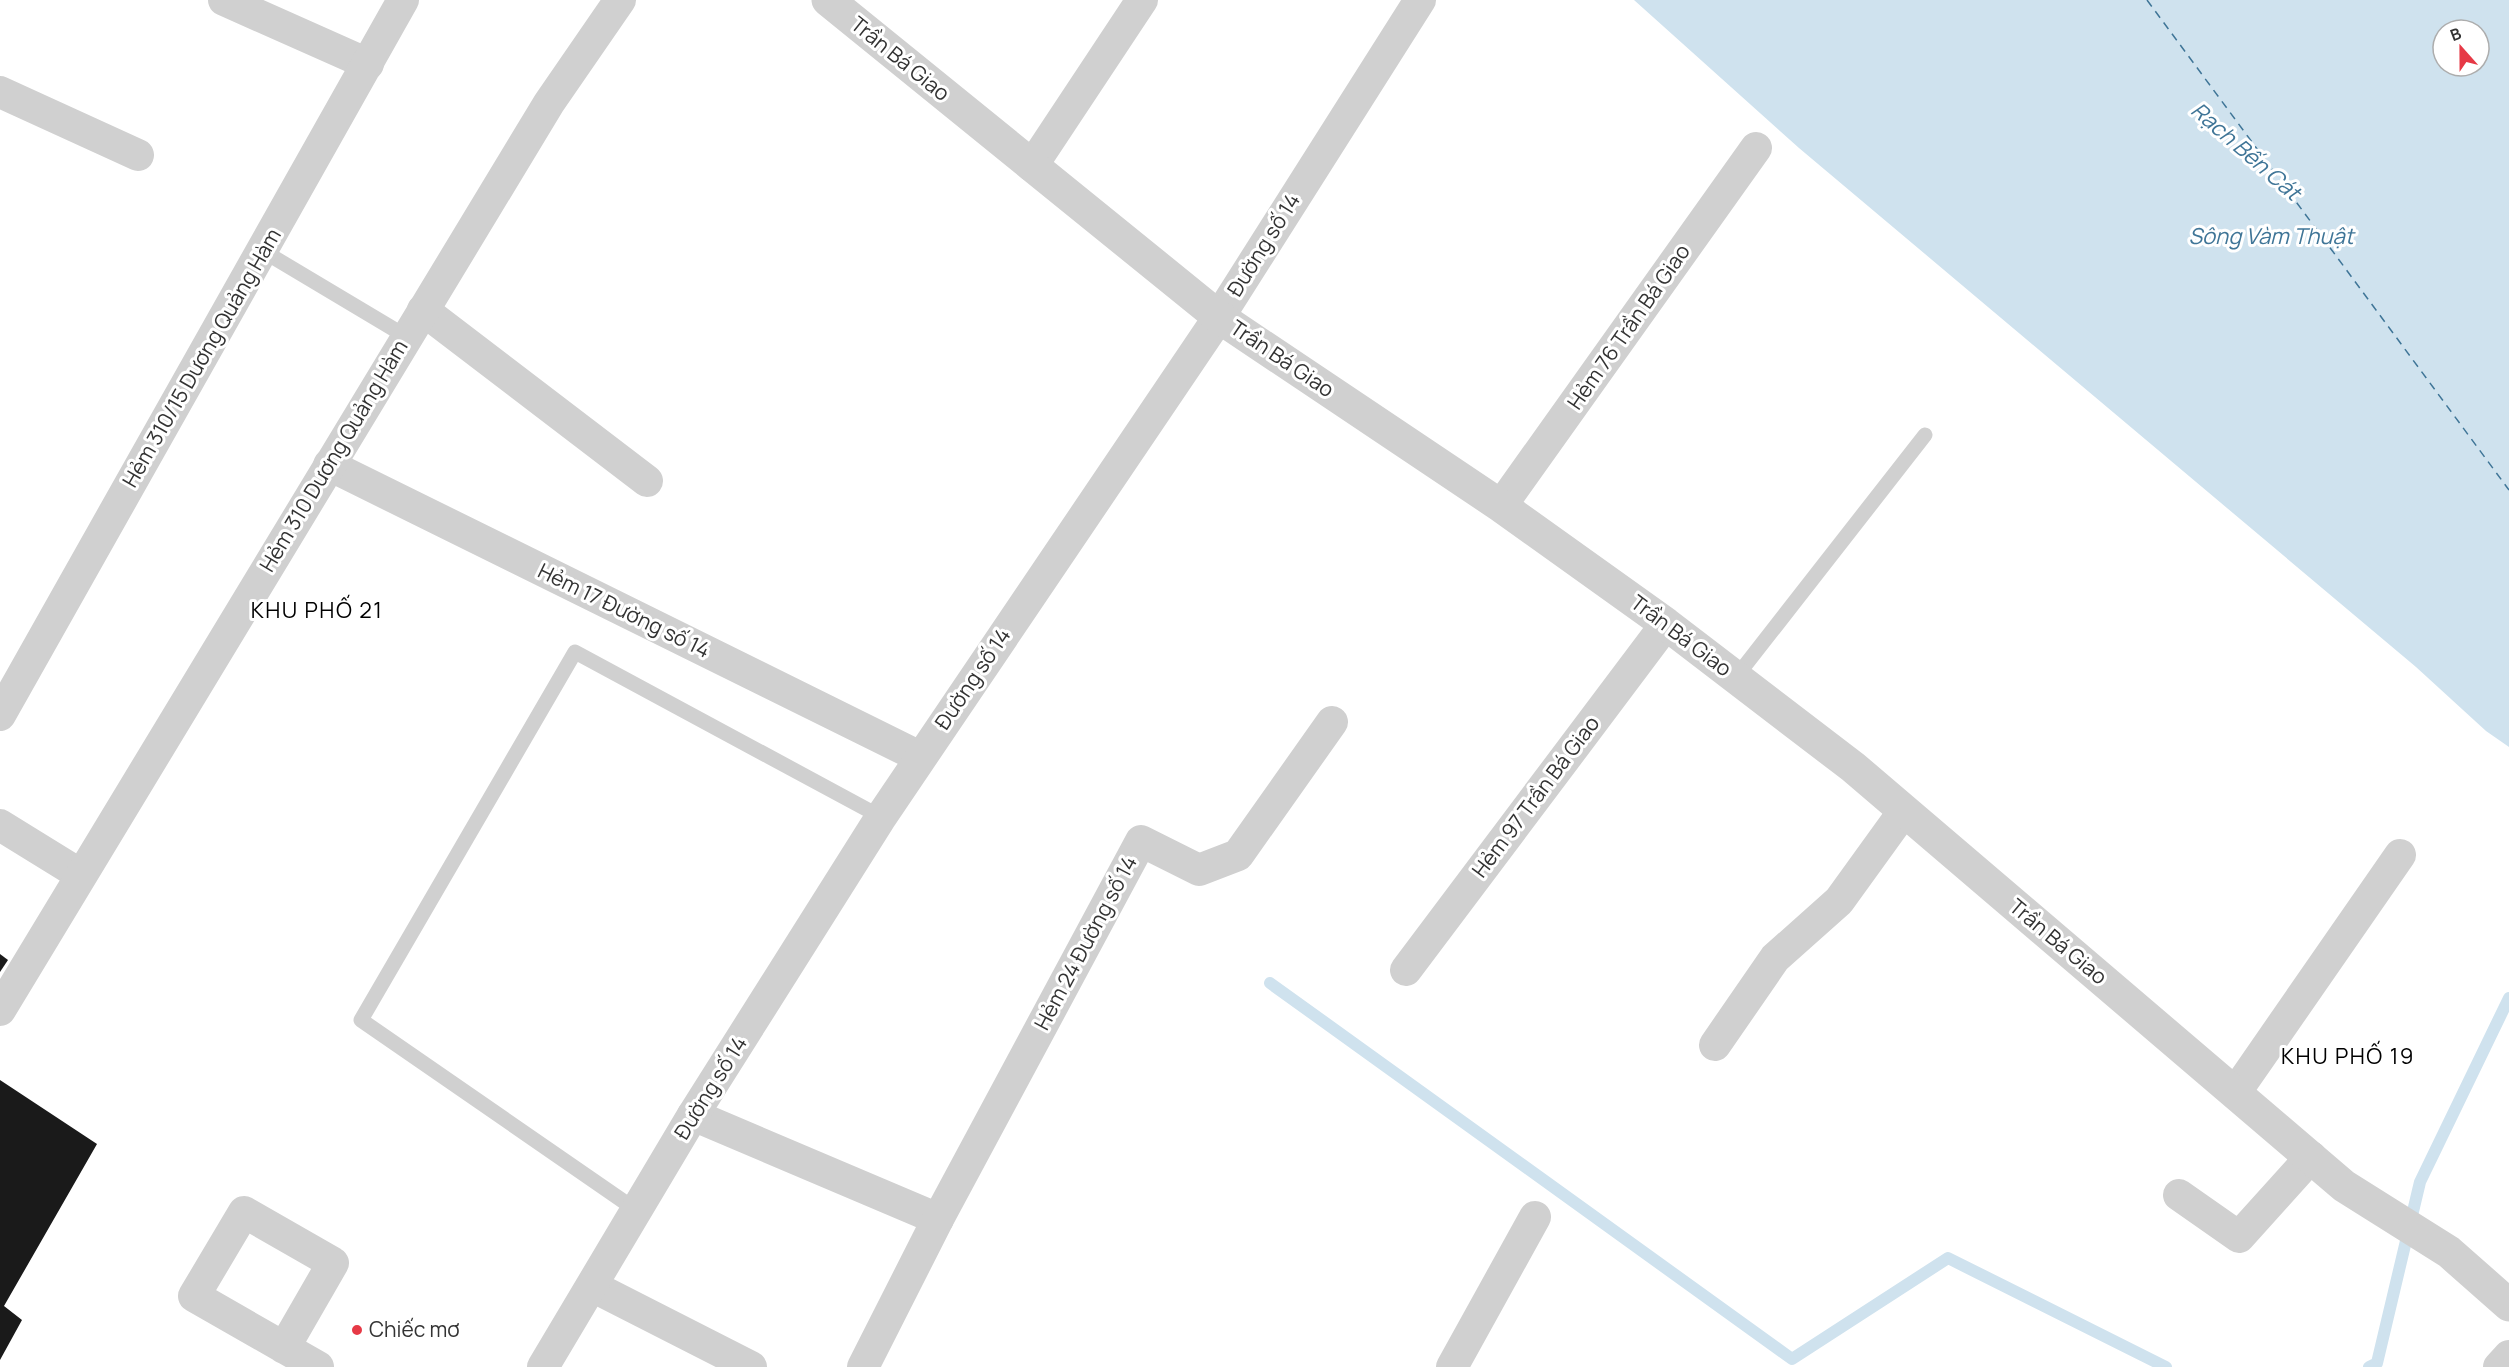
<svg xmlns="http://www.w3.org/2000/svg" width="2509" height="1367" viewBox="0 0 2509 1367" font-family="Manrope,sans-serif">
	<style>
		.water { fill: #cfe2ee; fill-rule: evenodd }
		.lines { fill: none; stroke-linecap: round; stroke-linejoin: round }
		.stream { stroke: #cfe2ee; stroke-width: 12 }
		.ferry { stroke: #3f7597; stroke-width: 1.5; stroke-dasharray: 8 6; stroke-linecap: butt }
		.building { fill: #1a1a1a }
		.service { stroke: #d0d0d0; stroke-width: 15 }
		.minor { stroke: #d0d0d0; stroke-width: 32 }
		.tertiary { stroke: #d0d0d0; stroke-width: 33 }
		.poi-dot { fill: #e63946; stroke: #fff; stroke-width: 2 }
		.labels { text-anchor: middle; stroke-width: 6; stroke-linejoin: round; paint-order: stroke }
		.street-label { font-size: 21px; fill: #333; stroke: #fff }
		.poi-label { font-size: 21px; fill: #333; stroke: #fff; text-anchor: start }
		.water-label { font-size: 22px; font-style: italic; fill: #3f7597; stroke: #fff }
		.neighbourhood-label { font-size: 22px; letter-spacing: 1.5px; fill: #000; stroke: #fff }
	</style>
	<rect width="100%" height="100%" fill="#fff"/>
	<!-- water -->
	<path class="water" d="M1634 0H2509V747L2486 731 2416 667 1799 148ZM2443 30H2479V66H2443Z"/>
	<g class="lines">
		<!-- stream -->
		<g class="stream">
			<polyline points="1270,983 1792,1359 1948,1258 2166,1367"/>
			<polyline points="2369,1367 2377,1363 2420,1182 2509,998"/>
		</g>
		<!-- ferry -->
		<polyline class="ferry" points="2147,0 2509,490"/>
	</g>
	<!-- building -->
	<g class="building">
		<polygon points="0,954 8,960 0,972"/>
		<polygon points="0,1080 97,1144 4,1306 22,1320 0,1360"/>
	</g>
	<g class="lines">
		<!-- service -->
		<g class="service">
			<polyline points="263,251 407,337"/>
			<polyline points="1736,677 1925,435"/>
			<polyline points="636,1210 361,1020 575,652 881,817"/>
		</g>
		<!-- minor -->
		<g class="minor">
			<polyline points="224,0 368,64"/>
			<polyline points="0,92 138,155"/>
			<polyline points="1032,166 1142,0"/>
			<polyline points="423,310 647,481"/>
			<polyline points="329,465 920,757"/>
			<polyline points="1501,506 1756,148"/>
			<polyline points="0,715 403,0"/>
			<polyline points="0,825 81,875"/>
			<polyline points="1406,970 1666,624"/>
			<polyline points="0,1010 549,103 620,0"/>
			<polyline points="1715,1045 1775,958 1839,901 1904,811"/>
			<polyline points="2235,1093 2400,855"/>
			<polyline points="693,1115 938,1219"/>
			<polyline points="2179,1195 2239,1237 2311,1157"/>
			<polyline points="592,1286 751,1367"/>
			<polyline points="284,1348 333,1263 244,1212 194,1296 318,1367"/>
			<polyline points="543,1367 693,1115 881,817 1219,317 1420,0"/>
			<polyline points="863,1367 938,1219 1141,841 1199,870 1238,855 1332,722"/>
			<polyline points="1452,1367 1535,1217"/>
			<polyline points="2499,1367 2509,1356"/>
		</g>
		<!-- tertiary -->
		<polyline class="tertiary" points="828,0 1219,317 1501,506 1666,624 1853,767 2344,1186 2449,1252 2509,1305"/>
	</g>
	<!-- markers -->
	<circle class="poi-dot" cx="357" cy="1330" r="6"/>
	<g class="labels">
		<!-- street labels -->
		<g class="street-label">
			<text transform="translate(900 59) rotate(39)" y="7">Trần Bá Giao</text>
			<text transform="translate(1264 245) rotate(-58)" y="7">Đường số 14</text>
			<text transform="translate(1629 327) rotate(-55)" y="7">Hẻm 76 Trần Bá Giao</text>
			<text transform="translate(202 358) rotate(-60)" y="7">Hẻm 310/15 Dương Quảng Hàm</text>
			<text transform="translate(1282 359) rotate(34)" y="7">Trần Bá Giao</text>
			<text transform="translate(334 456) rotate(-59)" y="7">Hẻm 310 Dương Quảng Hàm</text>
			<text transform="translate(624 611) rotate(26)" y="7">Hẻm 17 Đường số 14</text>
			<text transform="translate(1681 636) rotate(37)" y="7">Trần Bá Giao</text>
			<text transform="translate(973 679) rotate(-56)" y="7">Đường số 14</text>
			<text transform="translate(1536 797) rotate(-53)" y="7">Hẻm 97 Trần Bá Giao</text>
			<text transform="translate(2058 942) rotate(40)" y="7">Trần Bá Giao</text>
			<text transform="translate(1086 943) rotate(-62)" y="7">Hẻm 24 Đường số 14</text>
			<text transform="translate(711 1088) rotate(-58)" y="7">Đường số 14</text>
		</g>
		<!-- poi labels -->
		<g class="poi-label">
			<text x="369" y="1337">Chiếc mơ</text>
		</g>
		<!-- water labels -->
		<g class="water-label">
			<text transform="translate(2246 151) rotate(41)" y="8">Rạch Bến Cát</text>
			<text x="2271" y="244">Sông Vàm Thuật</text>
		</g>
		<!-- neighbourhood labels -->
		<g class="neighbourhood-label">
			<text x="317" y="618">KHU PHỐ 21</text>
			<text x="2348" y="1064">KHU PHỐ 19</text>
		</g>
	</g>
	<!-- north arrow -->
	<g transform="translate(2461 48) rotate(339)"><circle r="28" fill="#ffffff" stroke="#adadad" stroke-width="1.5"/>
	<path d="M0-4.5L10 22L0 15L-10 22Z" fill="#e63946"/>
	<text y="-9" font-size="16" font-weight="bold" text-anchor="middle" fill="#333333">B</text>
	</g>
</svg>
